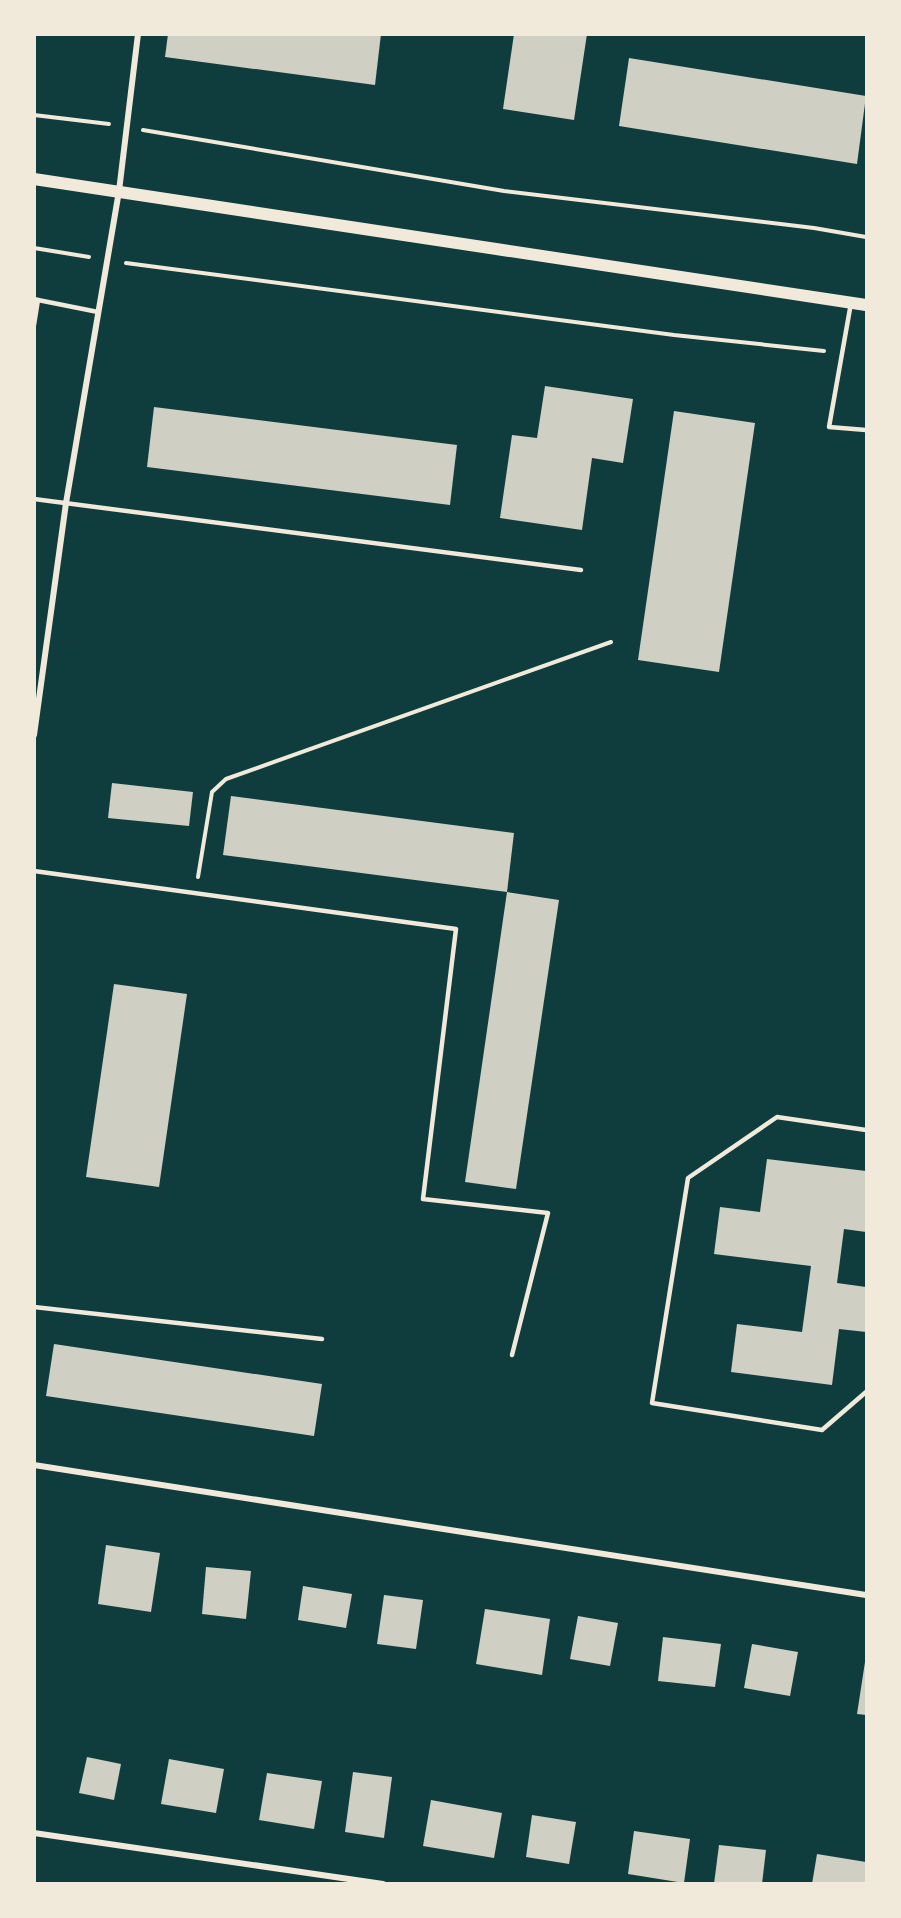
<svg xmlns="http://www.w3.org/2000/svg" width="901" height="1918" viewBox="0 0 901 1918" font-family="'Fira Sans',sans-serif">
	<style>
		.building { fill: #cfcfc3 }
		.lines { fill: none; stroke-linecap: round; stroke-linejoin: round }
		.path { stroke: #f1e9da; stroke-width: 4 }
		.service { stroke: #f1e9da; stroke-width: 4.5 }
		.minor { stroke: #f1e9da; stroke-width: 6 }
		.secondary { stroke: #f1e9da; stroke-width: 12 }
	</style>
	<rect width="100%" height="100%" fill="#0f3d3e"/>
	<!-- building -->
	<g class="building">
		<polygon points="168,34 381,34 375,85 165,57"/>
		<polygon points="514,34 587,34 574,120 503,109"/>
		<polygon points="629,58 866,96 857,164 619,126"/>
		<polygon points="545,386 633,399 623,463 592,458 582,530 500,518 512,435 537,438"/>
		<polygon points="154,407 457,445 450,505 147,467"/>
		<polygon points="674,411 755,423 719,672 638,660"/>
		<polygon points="112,783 193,792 189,826 108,818"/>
		<polygon points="231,796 514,833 507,892 223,855"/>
		<polygon points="507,892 559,900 516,1189 465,1182"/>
		<polygon points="114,984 187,994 159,1187 86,1177"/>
		<polygon points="767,1159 866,1171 866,1232 844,1229 837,1283 866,1287 866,1332 839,1329 832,1385 731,1372 737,1324 802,1332 811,1266 714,1254 720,1207 760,1212"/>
		<polygon points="54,1344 322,1384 314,1436 46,1396"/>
		<polygon points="106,1545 160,1553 151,1612 98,1604"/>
		<polygon points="206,1567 251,1571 246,1619 202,1614"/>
		<polygon points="303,1586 352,1594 346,1628 298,1620"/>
		<polygon points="384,1595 423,1600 416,1649 377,1644"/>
		<polygon points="485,1609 550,1619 542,1675 476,1664"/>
		<polygon points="578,1616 618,1623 610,1666 570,1659"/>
		<polygon points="663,1637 721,1644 715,1687 658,1681"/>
		<polygon points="752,1644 798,1652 790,1696 744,1688"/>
		<polygon points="865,1662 866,1662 866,1715 857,1714"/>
		<polygon points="87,1757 121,1764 114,1800 79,1793"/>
		<polygon points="169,1759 224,1769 216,1813 161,1804"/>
		<polygon points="353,1772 392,1777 384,1838 345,1832"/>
		<polygon points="267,1773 322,1781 314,1829 259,1820"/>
		<polygon points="431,1800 502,1813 494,1858 423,1846"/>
		<polygon points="532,1815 576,1822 569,1864 526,1857"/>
		<polygon points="634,1831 690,1839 684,1883 628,1874"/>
		<polygon points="719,1845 766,1850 762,1884 714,1884"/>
		<polygon points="817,1854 866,1862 865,1884 812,1884"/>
	</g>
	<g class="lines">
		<!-- path -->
		<g class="path">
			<polyline points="34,115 109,124"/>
			<polyline points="143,130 504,191 814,228 866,237"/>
			<polyline points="34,248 89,257"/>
			<polyline points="126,263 674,335 824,351"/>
			<polyline points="198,877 212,792 226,779 611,642"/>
		</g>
		<!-- service -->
		<g class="service">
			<polyline points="34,299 38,300 34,325"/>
			<polyline points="38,300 98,312"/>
			<polyline points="851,303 829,427 866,430"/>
			<polyline points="34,499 581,570"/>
			<polyline points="34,871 456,929 423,1199 548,1213 512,1355"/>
			<polyline points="866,1130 777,1117 688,1178 652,1403 822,1430 866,1392"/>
			<polyline points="34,1307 322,1339"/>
		</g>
		<!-- minor -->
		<g class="minor">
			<polyline points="34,735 66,503 119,191 138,34"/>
			<polyline points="34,1465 866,1595"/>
			<polyline points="34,1833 383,1884"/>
		</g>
		<!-- secondary -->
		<polyline class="secondary" points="34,179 866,305"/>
	</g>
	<!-- border -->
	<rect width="901" height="1918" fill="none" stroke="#f1e9da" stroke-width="72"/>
</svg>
